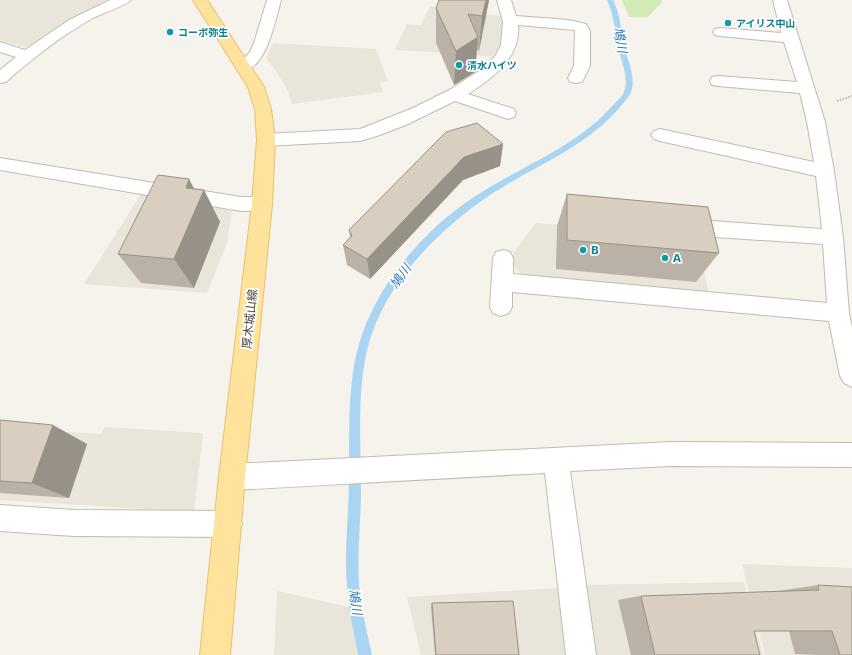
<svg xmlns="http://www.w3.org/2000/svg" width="852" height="655" viewBox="0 0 852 655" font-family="'Exo 2','Noto Sans JP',sans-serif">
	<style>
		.residential { fill: #eae5da }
		.green { fill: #d2eab5 }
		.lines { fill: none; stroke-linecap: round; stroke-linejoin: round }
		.stream { fill: #a9d4f2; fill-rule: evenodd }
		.minor-casing { stroke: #c2bbae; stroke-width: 2 }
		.major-casing { stroke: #e6c16a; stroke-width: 2 }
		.path { stroke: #c4b79f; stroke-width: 2; stroke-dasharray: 1.5 1.5; stroke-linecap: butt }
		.minor { fill: #fff; fill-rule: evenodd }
		.major { fill: #ffe39c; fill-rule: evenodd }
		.wall { fill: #bab2a6 }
		.shaded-wall { fill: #979187 }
		.building { fill: #d8cfc1; stroke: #979187 }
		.culture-dot { fill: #0f9aa8; stroke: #fff; stroke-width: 1.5 }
		.labels { text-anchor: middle; stroke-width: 3.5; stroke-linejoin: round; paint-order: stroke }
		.far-culture-label { font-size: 10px; font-weight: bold; fill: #0d838f; stroke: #fff; text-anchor: start }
		.culture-label { font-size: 12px; font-weight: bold; fill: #0d838f; stroke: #fff; text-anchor: start }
		.street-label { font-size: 12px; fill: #4b4439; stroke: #fff }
		.water-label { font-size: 13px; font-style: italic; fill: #2e7ab2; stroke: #fff }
	</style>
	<rect width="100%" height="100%" fill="#f6f3ec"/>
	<!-- residential -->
	<g class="residential">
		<polygon points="0,0 106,0 63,23 33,45 24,47 0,40"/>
		<polygon points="430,6 501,16 503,36 500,48 492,57 451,53 395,50 407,24 421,25"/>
		<polygon points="273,43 376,49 388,81 380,83 383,92 292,104 288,91 276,71 266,58"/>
		<polygon points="141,194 232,211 227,243 207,293 84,284"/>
		<polygon points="536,223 696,236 709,294 523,275 512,265 514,252"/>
		<polygon points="105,427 203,433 194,512 0,500 0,428 101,434"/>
		<polygon points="742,564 852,568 852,655 765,655"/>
		<polygon points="744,582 763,655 594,655 582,585"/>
		<polygon points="558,588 568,655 421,655 407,597"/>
		<polygon points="277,591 353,608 357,655 274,655"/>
	</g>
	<!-- green -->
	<polygon class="green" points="622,0 661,0 662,2 648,17 629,17"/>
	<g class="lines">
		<!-- stream -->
		<path class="stream" d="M607 0H613C621 17 620 25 623 42 626 58 639 80 629 96 587 152 530 165 477 204 427 241 379 293 366 355 357 399 361 445 361 488 361 520 357 552 359 584 361 608 367 632 372 655H358C354 632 348 609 347 585 344 550 349 514 349 479 350 423 345 365 371 313 392 268 432 224 474 197 521 166 577 147 614 104 618 100 623 96 624 92 630 76 619 57 617 42 614 25 614 16 607 0Z"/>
		<!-- minor casing -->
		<g class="minor-casing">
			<g id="minor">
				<path d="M110 0H131C127 5 101 14 93 18 61 36 33 58 6 82L0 83V70L16 57 0 52V42L25 50 69 20Z"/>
				<path d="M267 0H281C276 18 265 77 238 70L236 67 250 52 254 43Z"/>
				<path d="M497 0H511L516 16 569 20 586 24 590 31V66L582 82 576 83 570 82 568 78 574 66 575 30 518 25C521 58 493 78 468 94L514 109 516 113 514 117 508 119 455 101 408 124 380 135 360 141 266 146 260 144 257 140 260 136 266 134 360 129 413 108 451 89 485 67 496 55 501 45 503 22Z"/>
				<polygon points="773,0 787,0 825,122 834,171 843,237 849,313 852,327 852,387 844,383 840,376 829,321 512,292 512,307 509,313 501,316 493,313 490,307 493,258 496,252 503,250 510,252 513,258 513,274 827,303 823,244 684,235 677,232 674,227 677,222 684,219 822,229 816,176 660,141 654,139 651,135 654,131 660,129 814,162 807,122 800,93 718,86 712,85 710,81 712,77 718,76 797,82 784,42 720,36 715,35 713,32 715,29 720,28 781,33"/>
				<polygon points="0,158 241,197 262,197 269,199 272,204 269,209 262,211 241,211 0,170"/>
				<path d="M671 442 852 443V467L671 466 570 471 596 655H566L545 473C441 478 336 485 232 490L223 486 219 477 223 468 232 464Z"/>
				<polygon points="0,505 74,510 229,511 238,515 242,524 238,533 229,537 74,536 0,531"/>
			</g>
		</g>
		<!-- major casing -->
		<g class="major-casing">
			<polygon id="major" points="193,0 207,0 264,87 271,109 275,140 272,204 245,477 230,655 200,655 219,477 252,204 257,140 255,109 248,87"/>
		</g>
		<!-- path -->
		<polyline class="path" points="837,101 852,96"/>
		<!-- minor -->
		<use href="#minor" class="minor"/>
		<!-- major -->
		<use href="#major" class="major"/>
	</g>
	<!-- wall -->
	<g class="wall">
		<polygon points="439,0 489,0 479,51 477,50 475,72 454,85 436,43 436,8"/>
		<polygon points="503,144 500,166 463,180 370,279 347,265 343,245 350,237 349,230"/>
		<polygon points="194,189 204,190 220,222 194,288 141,283 118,254"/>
		<polygon points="567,194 719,253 696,282 556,269 557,226"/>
		<polygon points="0,420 87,444 69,498 0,493"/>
		<polygon points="818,585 852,655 818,655 795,654 789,631 754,631 760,655 631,655 618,600 641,596 778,591"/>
		<polygon points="432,603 519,655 435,655 431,607"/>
	</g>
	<!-- shaded-wall -->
	<g class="shaded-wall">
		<polygon points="486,0 489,0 479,51 482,16"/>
		<polygon points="478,37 475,72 454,85 456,51"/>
		<polygon points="503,144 500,166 463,180 370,279 367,259 464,157"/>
		<polygon points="189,179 200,200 204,190 220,222 194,288 174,259 186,188"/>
		<polygon points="53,425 87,444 69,498 32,483"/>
	</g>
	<!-- building -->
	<g class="building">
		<polygon points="439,0 486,0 482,16 468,14 478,37 456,51 436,8"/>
		<polygon points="477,123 503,144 464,157 367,259 343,245 352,236 349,230 446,132"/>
		<polygon points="158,175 189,179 186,188 204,190 174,259 118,254"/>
		<polygon points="567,194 708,207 719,253 567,240"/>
		<polygon points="0,420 53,425 32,483 0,481"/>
		<polygon points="818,585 852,587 852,655 840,655 832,631 754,631 760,655 655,655 641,596 819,590"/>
		<polygon points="513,601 519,655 436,655 432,603"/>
	</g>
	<!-- markers -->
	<g class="culture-dot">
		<circle cx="728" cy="23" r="4"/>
		<circle cx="170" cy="32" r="4"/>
		<circle cx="459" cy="65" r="4"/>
		<circle cx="583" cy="250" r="4"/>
		<circle cx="665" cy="258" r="4"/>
	</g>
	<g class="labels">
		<!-- far-culture labels -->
		<g class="far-culture-label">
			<text x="736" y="27">アイリス中山</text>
			<text x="178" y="36">コーポ弥生</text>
			<text x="467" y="69">清水ハイツ</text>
		</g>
		<!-- culture labels -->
		<g class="culture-label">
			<text x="591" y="254">B</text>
			<text x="673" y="262">A</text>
		</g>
		<!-- street labels -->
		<g class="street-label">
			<text transform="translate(250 319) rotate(-84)" y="4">厚木城山線</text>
		</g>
		<!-- water labels -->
		<g class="water-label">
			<text transform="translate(621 40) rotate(80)" y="5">鳩川</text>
			<text transform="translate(400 276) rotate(-54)" y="5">鳩川</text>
			<text transform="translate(356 602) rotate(81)" y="5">鳩川</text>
		</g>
	</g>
</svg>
